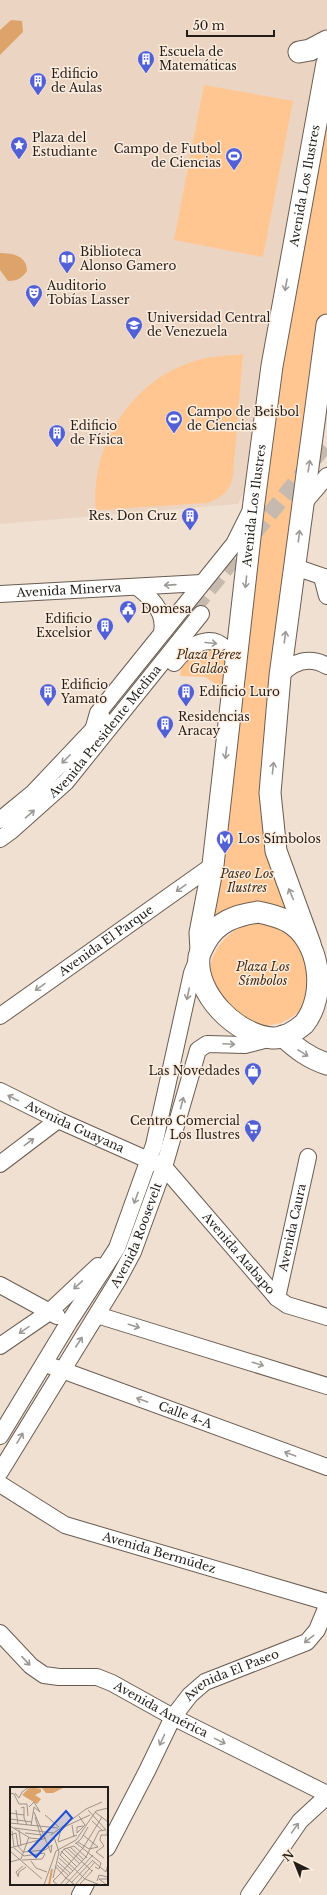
<svg xmlns="http://www.w3.org/2000/svg" width="327" height="1895" viewBox="0 0 327 1895" font-family="'Libre Baskerville',serif">
	<style>
		.built { fill: #ebd5c2 }
		.green { fill: #ffc691 }
		.forest { fill: #dea36a }
		.lines { fill: none; stroke-linecap: round; stroke-linejoin: round }
		.minor-tunnel { stroke: #c6b9ad; stroke-width: 16; stroke-dasharray: 16 8; stroke-linecap: butt }
		.minor-casing { stroke: #6a5c51; stroke-width: 18 }
		.major-casing { stroke: #6a5c51; stroke-width: 23 }
		.minor { stroke: #fff; stroke-width: 16 }
		.major { stroke: #fff; stroke-width: 21 }
		.oneway { stroke: #9c9997 }
		.labels { text-anchor: middle; stroke-width: 3; stroke-linejoin: round; paint-order: stroke }
		.poi-label { font-size: 12px; fill: #221d18; stroke: #fdeddf; text-anchor: start }
		.street-label { font-size: 12px; fill: #221d18; stroke: #fdeddf }
		.park-label { font-size: 12px; font-style: italic; fill: #432a11; stroke: #fdeddf }
		.inset-river { fill: none; stroke: #d99d65; stroke-width: 2 }
		.inset-road { fill: none; stroke: #9d9288; stroke-width: 1 }
		.view { fill: #1d4ed8; fill-opacity: 0.15; stroke: #1d4ed8; stroke-width: 2 }
		.inset-edge { fill: none; stroke: #221d18; stroke-width: 2 }
	</style>
	<rect width="100%" height="100%" fill="#efe0d2"/>
	<!-- built -->
	<polygon class="built" points="0,0 327,0 327,23 292,192 245,489 238,504 0,524"/>
	<!-- green -->
	<g class="green">
		<polygon points="204,85 293,101 263,257 174,240"/>
		<polygon points="327,91 327,325 270,793 307,938 286,921 238,919 203,948 246,579"/>
		<path d="M243 354 233 475C231 490 221 499 207 503L96 510C90 448 129 384 189 363 206 356 225 356 243 354Z"/>
		<polygon points="204,645 220,651 232,665 226,691 205,677 180,676 182,658"/>
		<path d="M258 922 275 923 311 954 306 1003 295 1015 281 1023 265 1026 234 1018C229 1009 212 986 211 978 206 957 224 936 240 927 245 924 252 923 258 922Z"/>
	</g>
	<!-- forest -->
	<g class="forest">
		<polygon points="11,20 22,21 23,32 0,55 0,30"/>
		<path d="M0 253C13 253 27 256 27 271 22 278 17 281 8 281L0 270Z"/>
	</g>
	<g class="lines">
		<!-- minor-tunnel -->
		<polyline class="minor-tunnel" points="194,608 327,443"/>
		<!-- minor casing -->
		<g class="minor-casing">
			<g id="minor">
				<polyline points="303,504 327,476"/>
				<polyline points="295,567 327,578"/>
				<polyline points="322,577 327,596"/>
				<path d="M137 587C152 598 166 613 162 632"/>
				<path id="s1" d="M0 594 202 583"/>
				<path d="M174 663C185 649 208 631 225 648 230 652 233 658 237 663"/>
				<path d="M280 676C293 661 310 656 327 666"/>
				<polyline points="94,727 98,713 234,544 249,514"/>
				<polyline points="0,820 33,793 103,719"/>
				<path id="s2" d="M0 839 11 831 66 782 201 614"/>
				<path id="s3" d="M0 1016 213 865"/>
				<path id="s4" d="M0 1091 58 1120 164 1167 277 1298 287 1305 327 1317"/>
				<polyline points="0,1164 58,1120"/>
				<polyline points="0,1285 57,1316"/>
				<path id="s5" d="M277 1298 308 1157"/>
				<polyline points="97,1315 327,1386"/>
				<polyline points="0,1346 48,1313 98,1266"/>
				<path id="s6" d="M51 1366 327 1467"/>
				<polyline points="0,1436 69,1322 117,1248 154,1145 192,973 198,958"/>
				<path id="s7" d="M0 1472 118 1280 133 1252 164 1167 198 1050 207 1044 245 1045 272 1038"/>
				<path id="s8" d="M0 1484 65 1525 327 1602"/>
				<path id="s9" d="M0 1633 31 1666 44 1675 59 1677H97L112 1683 173 1717 327 1794"/>
				<path id="s10" d="M107 1848 147 1771 173 1717 190 1695 205 1682 307 1642 317 1630 327 1606"/>
				<polyline points="80,1895 86,1884"/>
				<polyline points="249,1895 300,1821 327,1796"/>
			</g>
		</g>
		<!-- major casing -->
		<g class="major-casing">
			<g id="major">
				<polyline points="299,52 310,50 327,41"/>
				<path d="M258 912C268 914 277 916 287 921 321 939 327 996 304 1024 296 1031 283 1039 272 1038 236 1035 195 994 199 957 200 952 203 947 205 943 216 922 236 915 258 912Z"/>
				<polyline points="310,944 276,851 270,793 280,676 327,325"/>
				<path id="s11" d="M201 950 200 933 213 865 254 502 272 366 327 63"/>
				<path d="M283 1036C297 1049 309 1058 327 1064"/>
			</g>
		</g>
		<!-- minor -->
		<use href="#minor" class="minor"/>
		<!-- major -->
		<use href="#major" class="major"/>
	</g>
	<!-- one-way arrows -->
	<defs><path id="oneway-shaft" d="M-6 0H5M1.5-3L5.5 0L1.5 3" fill="none" stroke-width="1.6" stroke-linecap="round" stroke-linejoin="round"/></defs>
	<g class="oneway">
		<use href="#oneway-shaft" transform="translate(286 285) rotate(100)"/>
		<use href="#oneway-shaft" transform="translate(309 466) rotate(-81)"/>
		<use href="#oneway-shaft" transform="translate(299 536) rotate(-83)"/>
		<use href="#oneway-shaft" transform="translate(246 582) rotate(96)"/>
		<use href="#oneway-shaft" transform="translate(170 585) rotate(176)"/>
		<use href="#oneway-shaft" transform="translate(285 637) rotate(-82)"/>
		<use href="#oneway-shaft" transform="translate(211 643) rotate(5)"/>
		<use href="#oneway-shaft" transform="translate(226 753) rotate(97)"/>
		<use href="#oneway-shaft" transform="translate(66 759) rotate(135)"/>
		<use href="#oneway-shaft" transform="translate(273 768) rotate(-84)"/>
		<use href="#oneway-shaft" transform="translate(30 814) rotate(-41)"/>
		<use href="#oneway-shaft" transform="translate(181 888) rotate(145)"/>
		<use href="#oneway-shaft" transform="translate(291 894) rotate(-113)"/>
		<use href="#oneway-shaft" transform="translate(40 987) rotate(145)"/>
		<use href="#oneway-shaft" transform="translate(188 994) rotate(102)"/>
		<use href="#oneway-shaft" transform="translate(229 1044) rotate(3)"/>
		<use href="#oneway-shaft" transform="translate(303 1053) rotate(32)"/>
		<use href="#oneway-shaft" transform="translate(13 1098) rotate(-153)"/>
		<use href="#oneway-shaft" transform="translate(182 1103) rotate(-75)"/>
		<use href="#oneway-shaft" transform="translate(29 1142) rotate(-37)"/>
		<use href="#oneway-shaft" transform="translate(136 1198) rotate(110)"/>
		<use href="#oneway-shaft" transform="translate(78 1285) rotate(137)"/>
		<use href="#oneway-shaft" transform="translate(134 1326) rotate(17)"/>
		<use href="#oneway-shaft" transform="translate(24 1330) rotate(145)"/>
		<use href="#oneway-shaft" transform="translate(79 1342) rotate(-57)"/>
		<use href="#oneway-shaft" transform="translate(258 1364) rotate(17)"/>
		<use href="#oneway-shaft" transform="translate(142 1400) rotate(-160)"/>
		<use href="#oneway-shaft" transform="translate(20 1438) rotate(-59)"/>
		<use href="#oneway-shaft" transform="translate(290 1454) rotate(-160)"/>
		<use href="#oneway-shaft" transform="translate(309 1639) rotate(142)"/>
		<use href="#oneway-shaft" transform="translate(26 1661) rotate(47)"/>
		<use href="#oneway-shaft" transform="translate(162 1740) rotate(115)"/>
		<use href="#oneway-shaft" transform="translate(220 1741) rotate(26)"/>
		<use href="#oneway-shaft" transform="translate(295 1828) rotate(-55)"/>
	</g>
	<!-- icons -->
	<defs>
		<g id="building-pin" transform="scale(0.9)"><path d="M0 17L-7.5 6A9.5 9.5 0 1 1 7.5 6Z" fill="#5260d6" stroke="#fdeddf"/><path d="M-4-6H4V6H1V3H-1V6H-4ZM-2.5-4.3h1.7v1.8h-1.7ZM.8-4.3h1.7v1.8H.8ZM-2.5-1h1.7V.8h-1.7ZM.8-1h1.7V.8H.8Z" fill="#fff"/></g>
		<g id="sight-pin" transform="scale(0.9)"><path d="M0 17L-7.5 6A9.5 9.5 0 1 1 7.5 6Z" fill="#5260d6" stroke="#fdeddf"/><path d="M0-6L1.8-2.2L6-1.7L2.9 1.2L3.7 5.4L0 3.3L-3.7 5.4L-2.9 1.2L-6-1.7L-1.8-2.2Z" fill="#fff"/></g>
		<g id="stadium-pin" transform="scale(0.9)"><path d="M0 17L-7.5 6A9.5 9.5 0 1 1 7.5 6Z" fill="#5260d6" stroke="#fdeddf"/><path d="M0-5a6.5 5 0 1 0 0 10a6.5 5 0 1 0 0-10ZM-3.5-1.8h7v3.6h-7Z" fill="#fff"/></g>
		<g id="library-pin" transform="scale(0.9)"><path d="M0 17L-7.5 6A9.5 9.5 0 1 1 7.5 6Z" fill="#5260d6" stroke="#fdeddf"/><path d="M-6-4Q-3-5.5-.7-3.5V5Q-3 3-6 4ZM6-4Q3-5.5 .7-3.5V5Q3 3 6 4Z" fill="#fff"/></g>
		<g id="theatre-pin" transform="scale(0.9)"><path d="M0 17L-7.5 6A9.5 9.5 0 1 1 7.5 6Z" fill="#5260d6" stroke="#fdeddf"/><path d="M-5-5.5Q0-4 5-5.5V0Q5 5 0 6Q-5 5-5 0ZM-3.3-2.5H-1v1.5H-3.3ZM1-2.5H3.3v1.5H1ZM-2.8 1Q0 5.5 2.8 1Z" fill="#fff"/></g>
		<g id="university-pin" transform="scale(0.9)"><path d="M0 17L-7.5 6A9.5 9.5 0 1 1 7.5 6Z" fill="#5260d6" stroke="#fdeddf"/><path d="M0-5L7-2L0 1L-7-2ZM-4 1L0 2.5L4 1V4Q0 6-4 4Z" fill="#fff"/></g>
		<g id="civic-pin" transform="scale(0.9)"><path d="M0 17L-7.5 6A9.5 9.5 0 1 1 7.5 6Z" fill="#5260d6" stroke="#fdeddf"/><path d="M-.6-6.5H3V-4.5H.6V-3L4-1V1h2V6H-6V1h2V-1L-.6-3ZM-1.2 2.5V6h2.4V2.5Z" fill="#fff"/></g>
		<g id="metro-pin" transform="scale(0.9)"><path d="M0 17L-7.5 6A9.5 9.5 0 1 1 7.5 6Z" fill="#5260d6" stroke="#fdeddf"/><path d="M-5.5 5V-5H-3L0 0L3-5H5.5V5H3V-.5L0 4L-3-.5V5Z" fill="#fff"/></g>
		<g id="shop-pin" transform="scale(0.9)"><path d="M0 17L-7.5 6A9.5 9.5 0 1 1 7.5 6Z" fill="#5260d6" stroke="#fdeddf"/><path d="M-5-2.5h2.3a2.7 3.5 0 0 1 5.4 0H5L5.5 6h-11ZM-1.5-2.5h3a1.5 2.3 0 0 0-3 0Z" fill="#fff"/></g>
		<g id="supermarket-pin" transform="scale(0.9)"><path d="M0 17L-7.5 6A9.5 9.5 0 1 1 7.5 6Z" fill="#5260d6" stroke="#fdeddf"/><path d="M-6-5.5h2.5l.6 2H6L4.5 2H-2.5L-4.4-4H-6ZM-1.5 3.2a1.3 1.3 0 1 0 .1 0ZM3 3.2a1.3 1.3 0 1 0 .1 0Z" fill="#fff"/></g>
	</defs>
	<g fill-rule="evenodd">
		<use href="#building-pin" x="146" y="59"/>
		<use href="#building-pin" x="38" y="81"/>
		<use href="#sight-pin" x="19" y="145"/>
		<use href="#stadium-pin" x="234" y="156"/>
		<use href="#library-pin" x="67" y="259"/>
		<use href="#theatre-pin" x="34" y="293"/>
		<use href="#university-pin" x="134" y="325"/>
		<use href="#stadium-pin" x="174" y="419"/>
		<use href="#building-pin" x="57" y="433"/>
		<use href="#building-pin" x="190" y="516"/>
		<use href="#civic-pin" x="128" y="609"/>
		<use href="#building-pin" x="105" y="626"/>
		<use href="#building-pin" x="48" y="692"/>
		<use href="#building-pin" x="186" y="692"/>
		<use href="#building-pin" x="165" y="724"/>
		<use href="#metro-pin" x="225" y="839"/>
		<use href="#shop-pin" x="253" y="1071"/>
		<use href="#supermarket-pin" x="253" y="1128"/>
	</g>
	<g class="labels">
		<!-- poi labels -->
		<g class="poi-label">
			<text x="159" y="56">Escuela de<tspan x="159" dy="14">Matemáticas</tspan></text>
			<text x="51" y="78">Edificio<tspan x="51" dy="14">de Aulas</tspan></text>
			<text x="32" y="142">Plaza del<tspan x="32" dy="14">Estudiante</tspan></text>
			<text x="221" y="153" text-anchor="end">Campo de Futbol<tspan x="221" dy="14">de Ciencias</tspan></text>
			<text x="80" y="256">Biblioteca<tspan x="80" dy="14">Alonso Gamero</tspan></text>
			<text x="47" y="290">Auditorio<tspan x="47" dy="14">Tobías Lasser</tspan></text>
			<text x="147" y="322">Universidad Central<tspan x="147" dy="14">de Venezuela</tspan></text>
			<text x="187" y="416">Campo de Beisbol<tspan x="187" dy="14">de Ciencias</tspan></text>
			<text x="70" y="430">Edificio<tspan x="70" dy="14">de Física</tspan></text>
			<text x="177" y="520" text-anchor="end">Res. Don Cruz</text>
			<text x="141" y="613">Domesa</text>
			<text x="92" y="623" text-anchor="end">Edificio<tspan x="92" dy="14">Excelsior</tspan></text>
			<text x="61" y="689">Edificio<tspan x="61" dy="14">Yamato</tspan></text>
			<text x="199" y="696">Edificio Luro</text>
			<text x="178" y="721">Residencias<tspan x="178" dy="14">Aracay</tspan></text>
			<text x="238" y="843">Los Símbolos</text>
			<text x="240" y="1075" text-anchor="end">Las Novedades</text>
			<text x="240" y="1125" text-anchor="end">Centro Comercial<tspan x="240" dy="14">Los Ilustres</tspan></text>
		</g>
		<!-- street labels -->
		<g class="street-label">
			<text dy="4" stroke="none"><textPath href="#s11" startOffset="772">Avenida Los Ilustres</textPath></text>
			<text dy="4" stroke="none"><textPath href="#s11" startOffset="448">Avenida Los Ilustres</textPath></text>
			<text dy="4" stroke="none"><textPath href="#s1" startOffset="69">Avenida Minerva</textPath></text>
			<text dy="4" stroke="none"><textPath href="#s2" startOffset="151">Avenida Presidente Medina</textPath></text>
			<text dy="4" stroke="none"><textPath href="#s3" startOffset="130">Avenida El Parque</textPath></text>
			<text dy="4" stroke="none"><textPath href="#s4" startOffset="83">Avenida Guayana</textPath></text>
			<text dy="4" stroke="none"><textPath href="#s5" startOffset="72">Avenida Caura</textPath></text>
			<text dy="4" stroke="none"><textPath href="#s7" startOffset="274">Avenida Roosevelt</textPath></text>
			<text dy="4" stroke="none"><textPath href="#s4" startOffset="295">Avenida Atabapo</textPath></text>
			<text dy="4" stroke="none"><textPath href="#s6" startOffset="143">Calle 4-A</textPath></text>
			<text dy="4" stroke="none"><textPath href="#s8" startOffset="175">Avenida Bermúdez</textPath></text>
			<text dy="4" stroke="none"><textPath href="#s10" startOffset="221">Avenida El Paseo</textPath></text>
			<text dy="4" stroke="none"><textPath href="#s9" startOffset="186">Avenida América</textPath></text>
		</g>
		<!-- park labels -->
		<g class="park-label">
			<text x="209" y="659">Plaza Pérez<tspan x="209" dy="14">Galdos</tspan></text>
			<text x="247" y="878">Paseo Los<tspan x="247" dy="14">Ilustres</tspan></text>
			<text x="263" y="971">Plaza Los<tspan x="263" dy="14">Símbolos</tspan></text>
		</g>
	</g>
	<!-- overview -->
	<g transform="translate(10 1787)">
		<rect width="98" height="98" fill="#efe0d2"/>
		<path d="M20 0 31 2V5L25 8 31 12 27 17 12 8ZM31 0H53V1L43 6H36Z" fill="#dea36a"/>
		<path class="inset-river" d="M39 98 42 82"/>
		<path class="inset-road" d="M0 6 4 7 9 17H17L18 29M5 6 9 11 12 5 19 0M19 20 24 15 30 25 24 20 21 39M11 21 14 20V31L17 38M6 23 8 37M78 23 96 43M24 25 41 66M85 25 98 35M0 26 14 28M35 28 49 40M25 30 32 53M0 32 22 35M82 34 92 43M0 36 48 41M62 38 64 50M0 39 20 51 30 52M54 40 80 28M4 41 43 46M9 43 11 59M2 44 4 60M15 46 32 48M67 46 75 38 69 29M67 46V40L73 39M0 48 6 46 8 59 13 65 35 63 42 58 41 65M41 48 76 22 92 15M48 54 51 42M48 55 67 48M68 55 79 62 88 60 73 48M66 56 91 76 89 82 85 80M65 57 71 52 78 40M64 59 77 71M60 60 74 73M0 61 36 51M4 61 14 69 35 66M57 61 82 84M54 62 70 77M0 64 32 92M51 64 67 80M50 68 75 92 90 98M50 68 54 62 64 59M76 70 89 44 96 43M49 71 63 84M94 71 86 65 94 59 90 53 91 48H97L98 35M12 73 32 72 35 67M82 73 96 85 98 77M21 74 26 81 37 85M0 75 11 72 19 50M48 75 61 87M47 78 59 89M45 79 56 91 50 98M51 86 73 61 92 30M8 89 6 85 13 79M8 90 9 85 16 80M43 91 49 65 44 50M87 94 89 88 98 90M61 96 83 73M34 98 46 64 66 53 86 24 98 21M48 98 43 94 51 86M55 98 83 68M65 98 56 91 76 70M65 98 85 75M69 98 83 83M97 98 89 92H98"/>
		<path class="view" d="M56 24 62 31 26 70 19 64Z"/>
		<rect width="98" height="98" class="inset-edge"/>
	</g>
	<!-- north arrow -->
	<g transform="translate(295 1863) rotate(317)" stroke="#fdeddf" stroke-width="3" paint-order="stroke">
	<path d="M0-3L7 15L0 10L-7 15Z" fill="#221d18"/>
	<text y="-6" font-size="11" font-weight="bold" text-anchor="middle" fill="#221d18">N</text>
	</g>
	<!-- scale -->
	<path d="M187 30v6h87v-6" fill="none" stroke="#221d18" stroke-width="2"/>
	<text x="193" y="30" font-size="12" fill="#221d18" stroke="#fdeddf" stroke-width="3" paint-order="stroke">50 m</text>
</svg>
